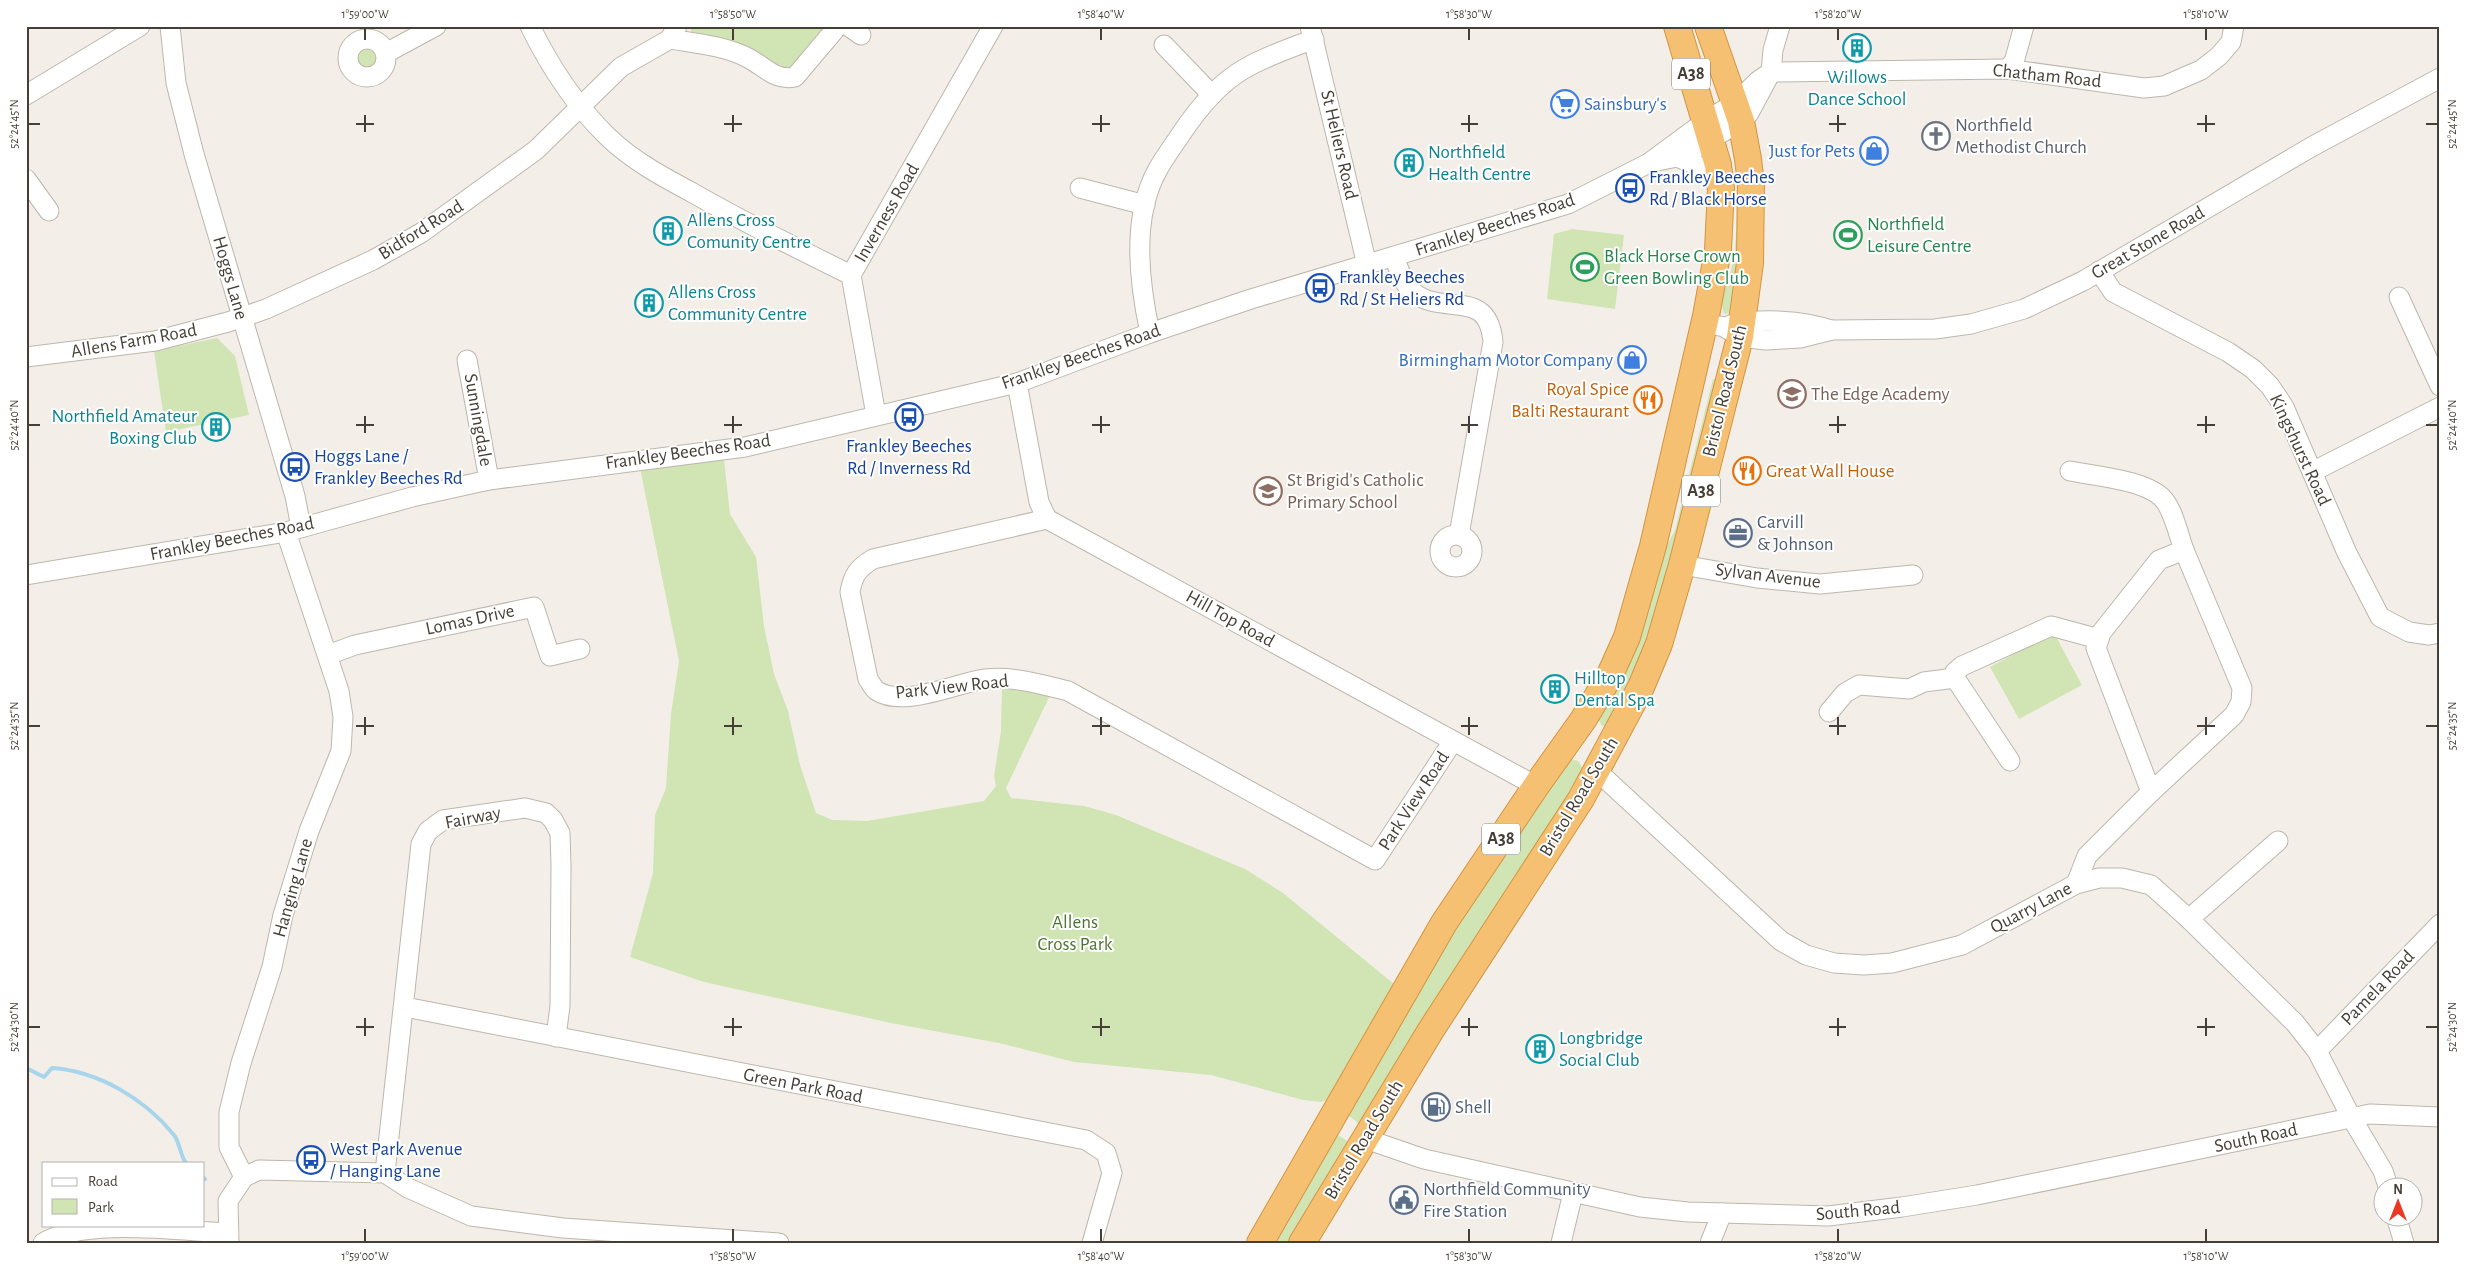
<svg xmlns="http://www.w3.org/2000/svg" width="2466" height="1269" viewBox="0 0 2466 1269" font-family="'Alegreya Sans',sans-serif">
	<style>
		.green { fill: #d1e4b3 }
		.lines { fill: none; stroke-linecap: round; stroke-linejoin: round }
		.stream { stroke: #a8d4ec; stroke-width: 4 }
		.minor-casing { stroke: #beb6ab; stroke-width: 21 }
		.highway-casing { stroke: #d39441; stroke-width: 28 }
		.minor { stroke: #fff; stroke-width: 19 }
		.highway { stroke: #f5c071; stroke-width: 26 }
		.ticks { fill: none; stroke: #463f37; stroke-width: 2 }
		.labels { text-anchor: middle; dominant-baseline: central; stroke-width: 4; stroke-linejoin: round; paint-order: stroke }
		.shield { fill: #fff; stroke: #7e7973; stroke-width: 1 }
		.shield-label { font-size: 18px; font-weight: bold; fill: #463f37 }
		.street-label { font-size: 19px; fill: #463f37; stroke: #fff }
		.culture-label { font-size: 19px; fill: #0d838f; stroke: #fff; text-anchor: start }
		.shop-label { font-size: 19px; fill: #366cbe; stroke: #fff; text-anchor: end }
		.worship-label { font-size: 19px; fill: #5b616d; stroke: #fff; text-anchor: start }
		.transit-label { font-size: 19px; fill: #164399; stroke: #fff; text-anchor: start }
		.leisure-label { font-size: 19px; fill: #27864d; stroke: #fff; text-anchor: start }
		.food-label { font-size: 19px; fill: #c56008; stroke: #fff; text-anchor: end }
		.education-label { font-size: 19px; fill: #785e54; stroke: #fff; text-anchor: start }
		.service-label { font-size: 19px; fill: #4e5e75; stroke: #fff; text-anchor: start }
		.park-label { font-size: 19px; fill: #4d742e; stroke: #fff }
		.neatline { fill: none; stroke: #463f37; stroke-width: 2 }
		.ticks-label { font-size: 12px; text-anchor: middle; fill: #463f37 }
	</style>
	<rect width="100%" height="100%" fill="#f3efe8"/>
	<!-- green -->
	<g class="green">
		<polygon points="691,26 830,26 791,70 759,56 744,45 691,32"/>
		<circle cx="367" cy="58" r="13"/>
		<path d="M1737 177 1741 178 1740 258 1730 313 1724 314C1717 297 1730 279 1733 262 1738 234 1736 205 1737 177Z"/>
		<polygon points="1572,229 1624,235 1615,309 1547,299 1554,234"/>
		<polygon points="217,338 235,356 249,415 166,432 154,351"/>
		<polygon points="1713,379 1723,381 1675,573 1617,724 1602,726 1596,715 1665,549 1675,530"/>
		<polygon points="724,460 730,514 756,557 764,626 774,674 788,711 800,765 816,813 832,820 867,821 984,801 996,786 994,776 1001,731 1002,689 1051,693 1006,788 1011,798 1084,806 1116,815 1245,869 1283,893 1394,984 1332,1097 1322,1102 1303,1100 1211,1075 1074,1062 999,1043 891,1023 704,982 630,957 653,873 655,815 666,788 671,714 679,661 640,468"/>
		<polygon points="2054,633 2082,685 2019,719 1990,667"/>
		<polygon points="1570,759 1578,761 1588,776 1359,1124 1346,1113 1475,898"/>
		<polygon points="1336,1134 1356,1146 1294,1243 1268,1243"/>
	</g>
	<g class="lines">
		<!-- stream -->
		<g class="stream">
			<path d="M26 1068 44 1077 52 1068C98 1071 145 1099 174 1135 180 1143 180 1155 186 1163"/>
			<polyline points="204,1178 205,1179"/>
		</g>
		<defs>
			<g id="minor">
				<polyline points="170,26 176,83 194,154 295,496 301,527"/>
				<path d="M530 26C550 67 575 105 608 137 633 161 663 177 693 193 745 223 798 249 851 275"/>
				<polyline points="848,26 861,35"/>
				<polyline points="1310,26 1367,265"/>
				<circle cx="367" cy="58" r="19"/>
				<path d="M670 39C695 43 727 46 750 59 766 68 776 81 795 77L838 26"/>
				<polyline points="1164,45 1212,95"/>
				<polyline points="386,53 436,26"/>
				<polyline points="2007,69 2014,62 2024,26"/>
				<polyline points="1771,72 2007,69 2144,88 2164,86 2201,70 2219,56 2231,42 2234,26"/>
				<polyline points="26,95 140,26"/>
				<polyline points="1677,157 1701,167 1721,188"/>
				<polyline points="1657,161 1677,157 1697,148 1741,121 1749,113 1771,72 1773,50 1780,26"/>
				<polyline points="26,179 49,211"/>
				<polyline points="1080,188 1145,205"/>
				<path d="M1394 257C1399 269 1402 282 1412 291 1441 318 1488 285 1493 342L1459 535"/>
				<polyline points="2099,271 2113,292 2228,352 2253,369 2270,386 2284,407 2347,553 2380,617 2409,632 2429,635 2440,633"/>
				<polyline points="2399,297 2440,386"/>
				<polyline points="1705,323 1724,327 1740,337 1766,340 1800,338 1832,330 1935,329 1971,324 2024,309 2083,281 2313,146 2440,78"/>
				<path d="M1730 325C1762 318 1801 320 1831 330"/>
				<path d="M1150 333C1139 282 1131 217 1158 169 1165 157 1173 146 1181 134 1197 110 1218 84 1244 69 1266 56 1291 48 1314 39"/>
				<polyline points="26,357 155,341 228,322 266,309 373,260 421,233 536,150 621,67 670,39 677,26"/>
				<polyline points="467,360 489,480"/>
				<polyline points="1017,383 1039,502 1047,519 1536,786"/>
				<polyline points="876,415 851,275 993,26"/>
				<path d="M2070 471C2094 476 2148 480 2164 500 2173 510 2179 536 2184 550L2159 560 2101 633 2096 648 2151 792 2087 856 2076 884"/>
				<polyline points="2312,472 2440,407"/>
				<path d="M1047 519 873 559C858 568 853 575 850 592L868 679C871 683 873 688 877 691 904 708 956 683 985 679 1013 676 1041 684 1068 691L1375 860 1453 741"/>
				<circle cx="1456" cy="551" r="16"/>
				<polyline points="1682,565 1757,578 1820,584 1913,575"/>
				<polyline points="26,575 286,532 412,497 489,480 745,447 1017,383 1150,333 1251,299 1568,204 1649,163 1706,121 1735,103 1758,81 1771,72"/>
				<polyline points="328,655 355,645 534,607 550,656 580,649"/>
				<polyline points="1829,712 1845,693 1859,685 1909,689 1924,682 1955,678"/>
				<polyline points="2010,761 1955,678 1955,672 1962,666 2051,626 2099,639"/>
				<polyline points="1597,771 1781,941 1806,955 1834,963 1864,965 1892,963 1962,945 2076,884 2099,878 2122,878 2151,885 2189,919 2295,1023 2317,1051 2351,1117 2383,1171 2388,1186"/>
				<polyline points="2151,792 2234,715 2241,702 2242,688 2184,550"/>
				<polyline points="2189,919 2278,841"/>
				<polyline points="405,1007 1086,1140 1106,1153 1112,1173 1092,1243"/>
				<polyline points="2317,1051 2440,924"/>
				<polyline points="1366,1139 1424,1159 1640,1207 1688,1212 1828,1216 1902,1207 1977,1195 2370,1114 2440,1117"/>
				<polyline points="385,1173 421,844 428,831 443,820 525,808 546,813 553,820 560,833 561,865 560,1006 556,1037"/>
				<polyline points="244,1177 229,1147 229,1112 241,1063 272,967 283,915 309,831 341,751 343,717 339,691 286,532"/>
				<polyline points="244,1177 259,1170 385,1173 408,1188 471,1216 563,1228 779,1243"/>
				<polyline points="2396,1216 2404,1243"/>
				<path d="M43 1243C83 1217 180 1231 228 1233"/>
				<polyline points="229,1243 228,1201 244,1177"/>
				<polyline points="1561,1243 1573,1193"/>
				<polyline points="1710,1243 1722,1213"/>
			</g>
			<g id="highway">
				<polyline points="1260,1243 1444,923 1536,786 1583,720 1609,677 1627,637 1653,546 1706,316 1718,250 1721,188 1718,165 1677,26"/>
				<polyline points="1302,1243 1431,1030 1581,799 1641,687 1659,644 1682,565 1740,337 1750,263 1751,184 1748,159 1741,121 1708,26"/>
			</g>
		</defs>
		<!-- minor casing -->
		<use href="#minor" class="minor-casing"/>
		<!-- highway casing -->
		<use href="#highway" class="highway-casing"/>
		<!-- minor -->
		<use href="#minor" class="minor"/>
		<!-- highway -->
		<use href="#highway" class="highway"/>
	</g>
	<!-- ticks -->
	<path class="ticks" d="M365 28V40M733 28V40M1101 28V40M1469 28V40M1838 28V40M2206 28V40M365 115V132M733 115V132M1101 115V132M1469 115V132M1838 115V132M2206 115V132M28 124H40M356 124H374M724 124H742M1092 124H1110M1461 124H1478M1829 124H1846M2197 124H2215M2426 124H2438M365 416V433M733 416V433M1101 416V433M1469 416V433M1838 416V433M2206 416V433M28 425H40M356 425H374M724 425H742M1092 425H1110M1461 425H1478M1829 425H1846M2197 425H2215M2426 425H2438M365 717V735M733 717V735M1101 717V735M1469 717V735M1838 717V735M2206 717V735M28 726H40M356 726H374M724 726H742M1092 726H1110M1461 726H1478M1829 726H1846M2197 726H2215M2426 726H2438M365 1018V1036M733 1018V1036M1101 1018V1036M1469 1018V1036M1838 1018V1036M2206 1018V1036M28 1027H40M356 1027H374M724 1027H742M1092 1027H1110M1461 1027H1478M1829 1027H1846M2197 1027H2215M2426 1027H2438M365 1229V1242M733 1229V1242M1101 1229V1242M1469 1229V1242M1838 1229V1242M2206 1229V1242"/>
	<!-- icons -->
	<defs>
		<symbol id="building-ring" viewBox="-11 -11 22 22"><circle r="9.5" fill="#fff" stroke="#0f9aa8" stroke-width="1.5"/><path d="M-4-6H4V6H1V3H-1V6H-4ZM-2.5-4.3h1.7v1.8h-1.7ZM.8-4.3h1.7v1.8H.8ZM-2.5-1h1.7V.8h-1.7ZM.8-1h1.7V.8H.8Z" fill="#0f9aa8"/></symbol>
		<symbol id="supermarket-ring" viewBox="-11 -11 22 22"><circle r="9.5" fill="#fff" stroke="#3f7fe0" stroke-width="1.5"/><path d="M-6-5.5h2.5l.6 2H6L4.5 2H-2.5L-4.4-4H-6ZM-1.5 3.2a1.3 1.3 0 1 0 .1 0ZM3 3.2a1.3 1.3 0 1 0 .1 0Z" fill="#3f7fe0"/></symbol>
		<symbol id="church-ring" viewBox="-11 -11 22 22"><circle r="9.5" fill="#fff" stroke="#6b7280" stroke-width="1.5"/><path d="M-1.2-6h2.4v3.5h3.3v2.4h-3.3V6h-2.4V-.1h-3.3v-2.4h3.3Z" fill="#6b7280"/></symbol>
		<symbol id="shop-ring" viewBox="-11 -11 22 22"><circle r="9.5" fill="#fff" stroke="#3f7fe0" stroke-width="1.5"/><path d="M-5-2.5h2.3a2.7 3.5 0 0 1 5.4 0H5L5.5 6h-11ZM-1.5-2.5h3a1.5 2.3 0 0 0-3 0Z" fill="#3f7fe0"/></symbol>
		<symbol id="bus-ring" viewBox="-11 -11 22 22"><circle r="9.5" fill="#fff" stroke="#1a4fb4" stroke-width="1.5"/><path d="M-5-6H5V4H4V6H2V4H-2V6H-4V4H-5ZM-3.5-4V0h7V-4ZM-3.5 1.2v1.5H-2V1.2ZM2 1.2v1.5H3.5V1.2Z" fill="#1a4fb4"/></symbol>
		<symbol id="stadium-ring" viewBox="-11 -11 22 22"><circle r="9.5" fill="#fff" stroke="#2e9e5b" stroke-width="1.5"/><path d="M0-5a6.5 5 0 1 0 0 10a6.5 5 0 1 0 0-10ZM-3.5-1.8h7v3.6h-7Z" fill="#2e9e5b"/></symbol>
		<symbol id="school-ring" viewBox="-11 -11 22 22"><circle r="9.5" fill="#fff" stroke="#8d6e63" stroke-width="1.5"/><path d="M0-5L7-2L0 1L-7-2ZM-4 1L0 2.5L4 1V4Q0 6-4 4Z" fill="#8d6e63"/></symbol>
		<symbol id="restaurant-ring" viewBox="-11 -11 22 22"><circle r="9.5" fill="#fff" stroke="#e8710a" stroke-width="1.5"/><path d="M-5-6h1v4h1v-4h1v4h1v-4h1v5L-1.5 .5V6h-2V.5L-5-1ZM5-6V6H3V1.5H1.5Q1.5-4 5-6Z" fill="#e8710a"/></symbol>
		<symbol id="office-ring" viewBox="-11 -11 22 22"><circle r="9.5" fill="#fff" stroke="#5c6f8a" stroke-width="1.5"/><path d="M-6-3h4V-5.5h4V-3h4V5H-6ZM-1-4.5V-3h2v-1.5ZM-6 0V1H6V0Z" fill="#5c6f8a"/></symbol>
		<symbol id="fuel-ring" viewBox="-11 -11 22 22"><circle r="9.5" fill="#fff" stroke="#5c6f8a" stroke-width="1.5"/><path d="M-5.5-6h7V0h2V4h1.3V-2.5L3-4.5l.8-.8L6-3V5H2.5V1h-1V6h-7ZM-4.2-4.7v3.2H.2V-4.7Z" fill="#5c6f8a"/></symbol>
		<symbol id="civic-ring" viewBox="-11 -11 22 22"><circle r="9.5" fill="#fff" stroke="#5c6f8a" stroke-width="1.5"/><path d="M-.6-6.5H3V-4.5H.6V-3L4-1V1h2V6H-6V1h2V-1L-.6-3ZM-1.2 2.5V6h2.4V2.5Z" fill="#5c6f8a"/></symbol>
	</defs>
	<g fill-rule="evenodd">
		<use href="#building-ring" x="1841" y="32" width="32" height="32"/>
		<use href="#supermarket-ring" x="1549" y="88" width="32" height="32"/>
		<use href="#church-ring" x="1920" y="120" width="32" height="32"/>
		<use href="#shop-ring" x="1858" y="135" width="32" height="32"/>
		<use href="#building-ring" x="1393" y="147" width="32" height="32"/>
		<use href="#bus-ring" x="1614" y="172" width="32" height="32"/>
		<use href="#building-ring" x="652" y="215" width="32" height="32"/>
		<use href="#stadium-ring" x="1832" y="219" width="32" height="32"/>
		<use href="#stadium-ring" x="1569" y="251" width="32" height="32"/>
		<use href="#bus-ring" x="1304" y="272" width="32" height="32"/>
		<use href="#building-ring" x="633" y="287" width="32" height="32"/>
		<use href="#shop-ring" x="1616" y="344" width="32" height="32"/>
		<use href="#school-ring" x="1776" y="378" width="32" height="32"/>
		<use href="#restaurant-ring" x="1632" y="384" width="32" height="32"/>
		<use href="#bus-ring" x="893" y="401" width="32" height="32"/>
		<use href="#building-ring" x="200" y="411" width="32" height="32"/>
		<use href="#bus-ring" x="279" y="451" width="32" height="32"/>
		<use href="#restaurant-ring" x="1731" y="455" width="32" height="32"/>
		<use href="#school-ring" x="1252" y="475" width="32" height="32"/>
		<use href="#office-ring" x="1722" y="517" width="32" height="32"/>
		<use href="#building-ring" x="1539" y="673" width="32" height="32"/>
		<use href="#building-ring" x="1524" y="1033" width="32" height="32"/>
		<use href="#fuel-ring" x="1420" y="1091" width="32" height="32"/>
		<use href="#bus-ring" x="295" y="1144" width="32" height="32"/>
		<use href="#civic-ring" x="1388" y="1184" width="32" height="32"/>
	</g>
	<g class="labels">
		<!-- shield labels -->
		<g class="shield">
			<rect x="1672" y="58.5" width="38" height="31" rx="4"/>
			<rect x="1682" y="475.5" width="38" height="31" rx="4"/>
			<rect x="1482" y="823.5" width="38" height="31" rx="4"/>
		</g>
		<g class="shield-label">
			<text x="1691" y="74">A38</text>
			<text x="1701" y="491">A38</text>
			<text x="1501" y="839">A38</text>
		</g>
		<!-- street labels -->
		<g class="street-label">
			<text transform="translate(2047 76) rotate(6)">Chatham Road</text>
			<text transform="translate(1339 145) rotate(77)">St Heliers Road</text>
			<text transform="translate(887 213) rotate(-60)">Inverness Road</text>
			<text transform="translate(1495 225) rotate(-18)">Frankley Beeches Road</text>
			<text transform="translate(421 230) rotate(-32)">Bidford Road</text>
			<text transform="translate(2148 243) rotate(-30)">Great Stone Road</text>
			<text transform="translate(230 278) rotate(74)">Hoggs Lane</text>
			<text transform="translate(134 341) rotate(-10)">Allens Farm Road</text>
			<text transform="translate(1081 357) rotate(-19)">Frankley Beeches Road</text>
			<text transform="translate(1725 391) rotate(-76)">Bristol Road South</text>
			<text transform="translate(478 420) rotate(80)">Sunningdale</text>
			<text transform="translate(2300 450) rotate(65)">Kingshurst Road</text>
			<text transform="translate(688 452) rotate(-8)">Frankley Beeches Road</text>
			<text transform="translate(232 539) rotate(-11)">Frankley Beeches Road</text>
			<text transform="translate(1768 576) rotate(7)">Sylvan Avenue</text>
			<text transform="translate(1230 619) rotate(29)">Hill Top Road</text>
			<text transform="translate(470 620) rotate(-12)">Lomas Drive</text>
			<text transform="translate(952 687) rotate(-6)">Park View Road</text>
			<text transform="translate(1579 797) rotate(-59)">Bristol Road South</text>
			<text transform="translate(1414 801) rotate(-57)">Park View Road</text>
			<text transform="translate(473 818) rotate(-11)">Fairway</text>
			<text transform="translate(293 888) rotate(-74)">Hanging Lane</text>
			<text transform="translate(2031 908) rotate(-28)">Quarry Lane</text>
			<text transform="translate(2378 988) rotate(-46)">Pamela Road</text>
			<text transform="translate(803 1086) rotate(11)">Green Park Road</text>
			<text transform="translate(2256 1138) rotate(-12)">South Road</text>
			<text transform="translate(1364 1140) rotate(-59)">Bristol Road South</text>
			<text transform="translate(1858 1211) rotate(-5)">South Road</text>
		</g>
		<!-- culture labels -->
		<g class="culture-label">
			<text x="1857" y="77" text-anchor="middle">Willows<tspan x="1857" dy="22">Dance School</tspan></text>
			<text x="1428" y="152">Northfield<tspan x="1428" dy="22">Health Centre</tspan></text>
			<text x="687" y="220">Allens Cross<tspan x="687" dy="22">Comunity Centre</tspan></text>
			<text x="668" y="292">Allens Cross<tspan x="668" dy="22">Community Centre</tspan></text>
			<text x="197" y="416" text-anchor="end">Northfield Amateur<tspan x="197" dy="22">Boxing Club</tspan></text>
			<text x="1574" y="678">Hilltop<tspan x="1574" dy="22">Dental Spa</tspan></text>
			<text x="1559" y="1038">Longbridge<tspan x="1559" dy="22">Social Club</tspan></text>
		</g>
		<!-- shop labels -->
		<g class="shop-label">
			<text x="1584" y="104" text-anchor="start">Sainsbury's</text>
			<text x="1855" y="151">Just for Pets</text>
			<text x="1613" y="360">Birmingham Motor Company</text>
		</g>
		<!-- worship labels -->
		<g class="worship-label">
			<text x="1955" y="125">Northfield<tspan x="1955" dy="22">Methodist Church</tspan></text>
		</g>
		<!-- transit labels -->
		<g class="transit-label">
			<text x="1649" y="177">Frankley Beeches<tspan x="1649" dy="22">Rd / Black Horse</tspan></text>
			<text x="1339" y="277">Frankley Beeches<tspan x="1339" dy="22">Rd / St Heliers Rd</tspan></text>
			<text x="909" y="446" text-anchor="middle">Frankley Beeches<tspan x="909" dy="22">Rd / Inverness Rd</tspan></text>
			<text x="314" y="456">Hoggs Lane /<tspan x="314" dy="22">Frankley Beeches Rd</tspan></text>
			<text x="330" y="1149">West Park Avenue<tspan x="330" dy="22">/ Hanging Lane</tspan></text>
		</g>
		<!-- leisure labels -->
		<g class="leisure-label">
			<text x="1867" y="224">Northfield<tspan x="1867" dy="22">Leisure Centre</tspan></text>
			<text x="1604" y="256">Black Horse Crown<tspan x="1604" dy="22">Green Bowling Club</tspan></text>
		</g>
		<!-- food labels -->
		<g class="food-label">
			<text x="1629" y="389">Royal Spice<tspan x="1629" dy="22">Balti Restaurant</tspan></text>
			<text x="1766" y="471" text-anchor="start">Great Wall House</text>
		</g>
		<!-- education labels -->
		<g class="education-label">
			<text x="1811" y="394">The Edge Academy</text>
			<text x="1287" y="480">St Brigid's Catholic<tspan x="1287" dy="22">Primary School</tspan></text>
		</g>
		<!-- service labels -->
		<g class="service-label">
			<text x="1757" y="522">Carvill<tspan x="1757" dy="22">&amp; Johnson</tspan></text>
			<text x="1455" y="1107">Shell</text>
			<text x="1423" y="1189">Northfield Community<tspan x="1423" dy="22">Fire Station</tspan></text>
		</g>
		<!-- park labels -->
		<g class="park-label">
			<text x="1075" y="922">Allens<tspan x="1075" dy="22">Cross Park</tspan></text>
		</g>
	</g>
	<!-- border -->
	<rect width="2466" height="1269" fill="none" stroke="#ffffff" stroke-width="55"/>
	<!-- legend -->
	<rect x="42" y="1162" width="162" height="65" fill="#ffffff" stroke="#b5b2af"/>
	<rect x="52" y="1178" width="25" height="8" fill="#ffffff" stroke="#b5b2af"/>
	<text x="88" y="1186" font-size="15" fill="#463f37">Road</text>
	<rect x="52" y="1199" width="25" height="15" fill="#d1e4b3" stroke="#b5b2af"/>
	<text x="88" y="1212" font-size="15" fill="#463f37">Park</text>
	<!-- north arrow -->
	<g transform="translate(2398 1202)"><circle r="24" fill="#ffffff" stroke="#b5b2af"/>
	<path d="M0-4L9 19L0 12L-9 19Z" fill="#ec3725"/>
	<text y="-8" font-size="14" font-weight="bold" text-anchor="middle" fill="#463f37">N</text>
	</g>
	<rect x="28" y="28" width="2410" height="1214" class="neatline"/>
	<g class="ticks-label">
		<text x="365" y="18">1°59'00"W</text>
		<text x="733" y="18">1°58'50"W</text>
		<text x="1101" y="18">1°58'40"W</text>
		<text x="1469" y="18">1°58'30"W</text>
		<text x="1838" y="18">1°58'20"W</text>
		<text x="2206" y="18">1°58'10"W</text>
		<text transform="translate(14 124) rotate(-90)" y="4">52°24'45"N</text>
		<text transform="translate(2452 124) rotate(-90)" y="4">52°24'45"N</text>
		<text transform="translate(14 425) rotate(-90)" y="4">52°24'40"N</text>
		<text transform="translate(2452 425) rotate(-90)" y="4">52°24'40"N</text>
		<text transform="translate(14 726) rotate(-90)" y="4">52°24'35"N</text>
		<text transform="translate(2452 726) rotate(-90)" y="4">52°24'35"N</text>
		<text transform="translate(14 1027) rotate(-90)" y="4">52°24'30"N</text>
		<text transform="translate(2452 1027) rotate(-90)" y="4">52°24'30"N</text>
		<text x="365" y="1260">1°59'00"W</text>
		<text x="733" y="1260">1°58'50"W</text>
		<text x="1101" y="1260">1°58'40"W</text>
		<text x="1469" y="1260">1°58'30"W</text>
		<text x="1838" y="1260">1°58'20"W</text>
		<text x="2206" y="1260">1°58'10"W</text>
	</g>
</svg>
